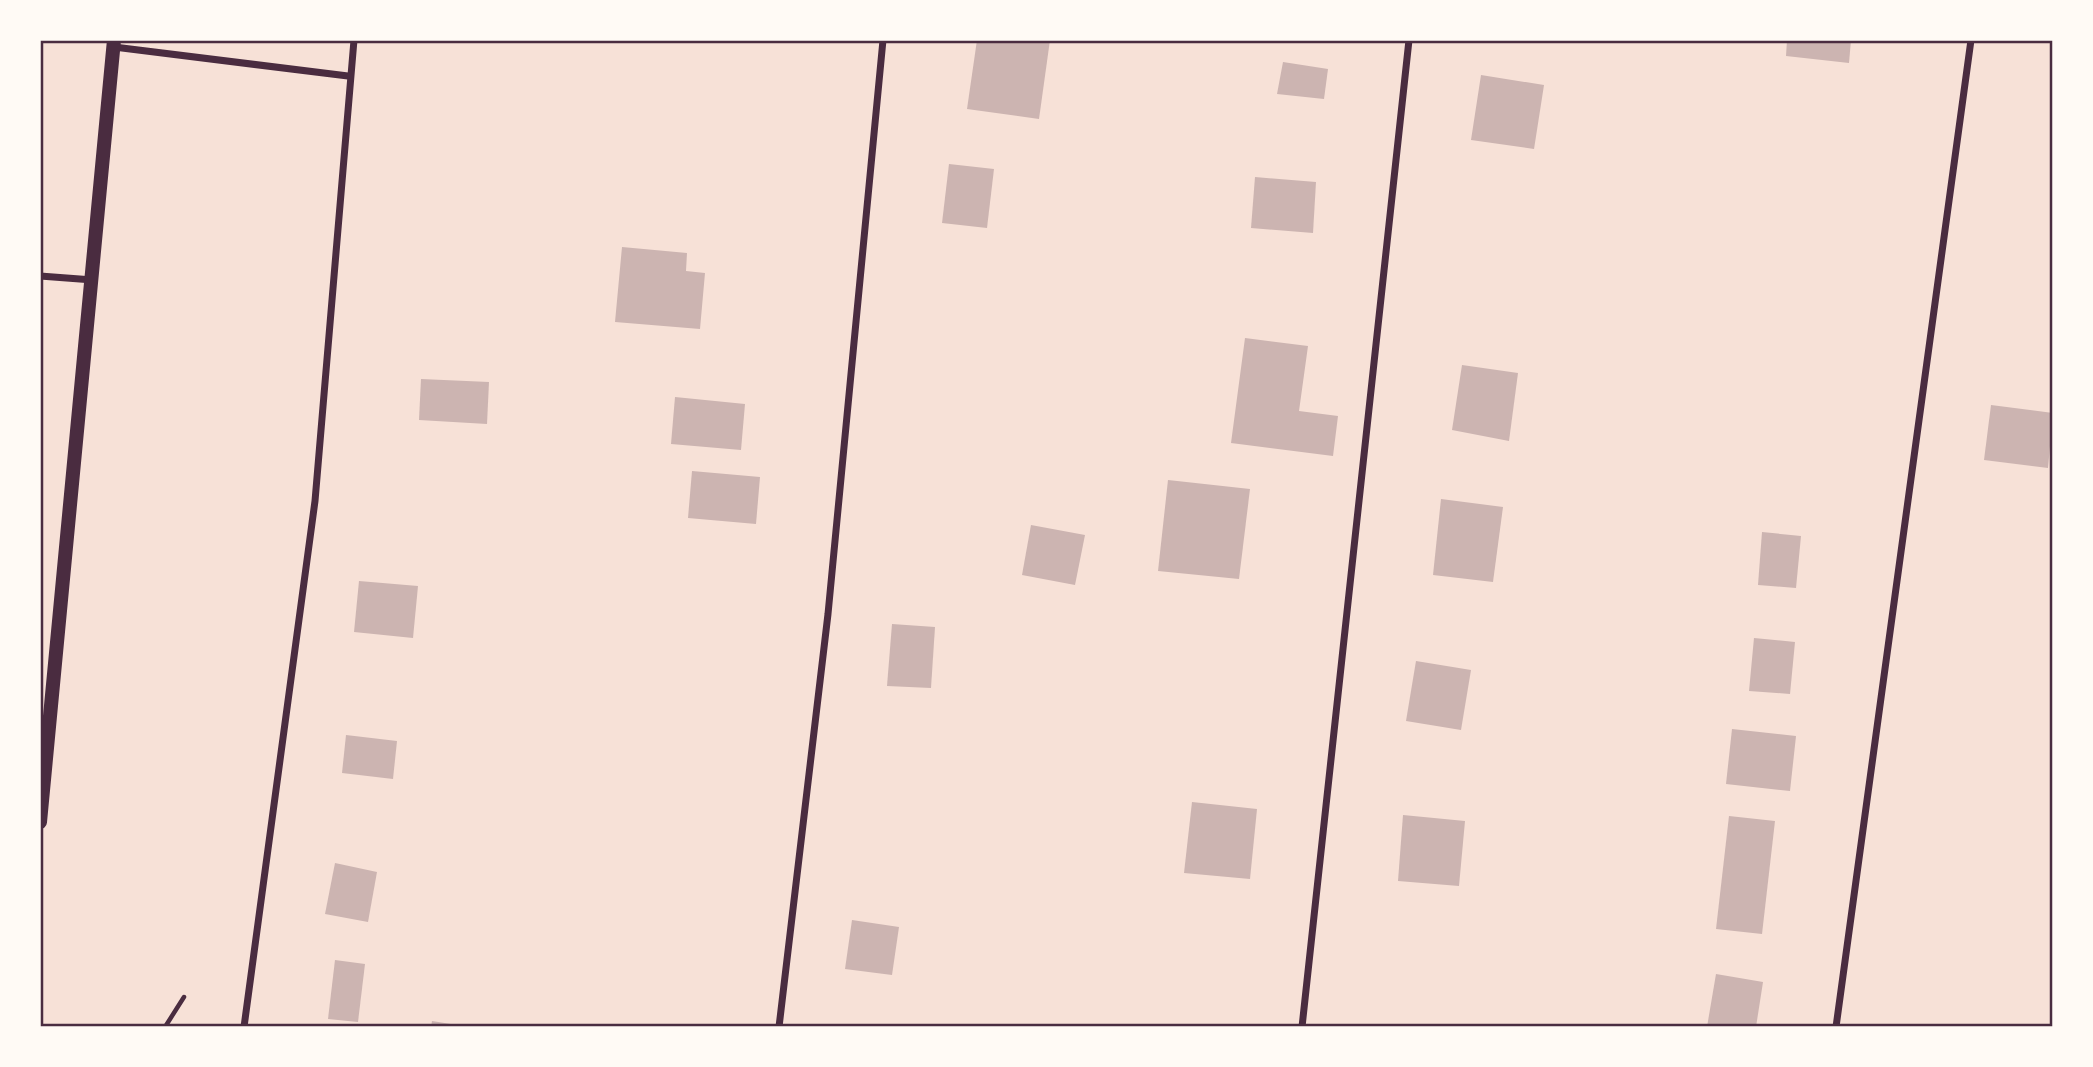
<svg xmlns="http://www.w3.org/2000/svg" width="2093" height="1067" viewBox="0 0 2093 1067" font-family="'Golos Text',sans-serif">
	<style>
		.building { fill: #ccb4b1 }
		.lines { fill: none; stroke-linecap: round; stroke-linejoin: round }
		.path { stroke: #4a2c40; stroke-width: 4.5 }
		.minor { stroke: #4a2c40; stroke-width: 7 }
		.secondary { stroke: #4a2c40; stroke-width: 14 }
		.neatline { fill: none; stroke: #4a2c40; stroke-width: 2.5 }
	</style>
	<rect width="100%" height="100%" fill="#f7e1d7"/>
	<!-- building -->
	<g class="building">
		<polygon points="977,40 1050,40 1039,119 967,109"/>
		<polygon points="1787,40 1851,40 1849,63 1786,56"/>
		<polygon points="1283,62 1328,69 1324,99 1277,94"/>
		<polygon points="1481,75 1544,85 1534,149 1471,140"/>
		<polygon points="949,164 994,169 987,228 942,223"/>
		<polygon points="1255,177 1316,182 1313,233 1251,228"/>
		<polygon points="622,247 687,253 686,271 705,273 700,329 615,322"/>
		<polygon points="1245,338 1308,346 1299,411 1338,416 1333,456 1231,443"/>
		<polygon points="1462,365 1518,373 1509,441 1452,430"/>
		<polygon points="421,379 489,382 487,424 419,420"/>
		<polygon points="675,397 745,404 741,450 671,444"/>
		<polygon points="1991,405 2053,413 2048,468 1984,460"/>
		<polygon points="692,471 760,477 756,524 688,518"/>
		<polygon points="1168,480 1250,489 1239,579 1158,571"/>
		<polygon points="1441,499 1503,507 1493,582 1433,575"/>
		<polygon points="1031,525 1085,535 1075,585 1022,575"/>
		<polygon points="1762,532 1801,536 1796,588 1758,585"/>
		<polygon points="359,581 418,586 413,638 354,632"/>
		<polygon points="892,624 935,627 931,688 887,686"/>
		<polygon points="1754,638 1795,642 1790,694 1749,691"/>
		<polygon points="1416,661 1471,670 1461,730 1406,721"/>
		<polygon points="1732,729 1796,736 1790,791 1726,784"/>
		<polygon points="346,735 397,741 393,779 342,773"/>
		<polygon points="1192,802 1257,809 1250,879 1184,873"/>
		<polygon points="1403,815 1465,821 1459,886 1398,881"/>
		<polygon points="1729,816 1775,821 1762,934 1716,929"/>
		<polygon points="335,863 377,872 368,922 325,914"/>
		<polygon points="852,920 899,927 892,975 845,969"/>
		<polygon points="335,960 365,964 358,1022 328,1019"/>
		<polygon points="1716,974 1763,982 1756,1027 1707,1027"/>
		<polygon points="432,1021 457,1025 457,1027 431,1027"/>
	</g>
	<g class="lines">
		<!-- path -->
		<polyline class="path" points="165,1027 184,997"/>
		<!-- minor -->
		<g class="minor">
			<polyline points="114,47 348,76"/>
			<polyline points="40,276 93,280"/>
			<polyline points="244,1027 315,501 354,40"/>
			<polyline points="779,1027 828,614 883,40"/>
			<polyline points="1302,1027 1409,40"/>
			<polyline points="1836,1027 1971,40"/>
		</g>
		<!-- secondary -->
		<polyline class="secondary" points="40,822 114,40"/>
	</g>
	<!-- border -->
	<rect width="2093" height="1067" fill="none" stroke="#fffaf5" stroke-width="84"/>
	<rect x="42" y="42" width="2009" height="983" class="neatline"/>
</svg>
